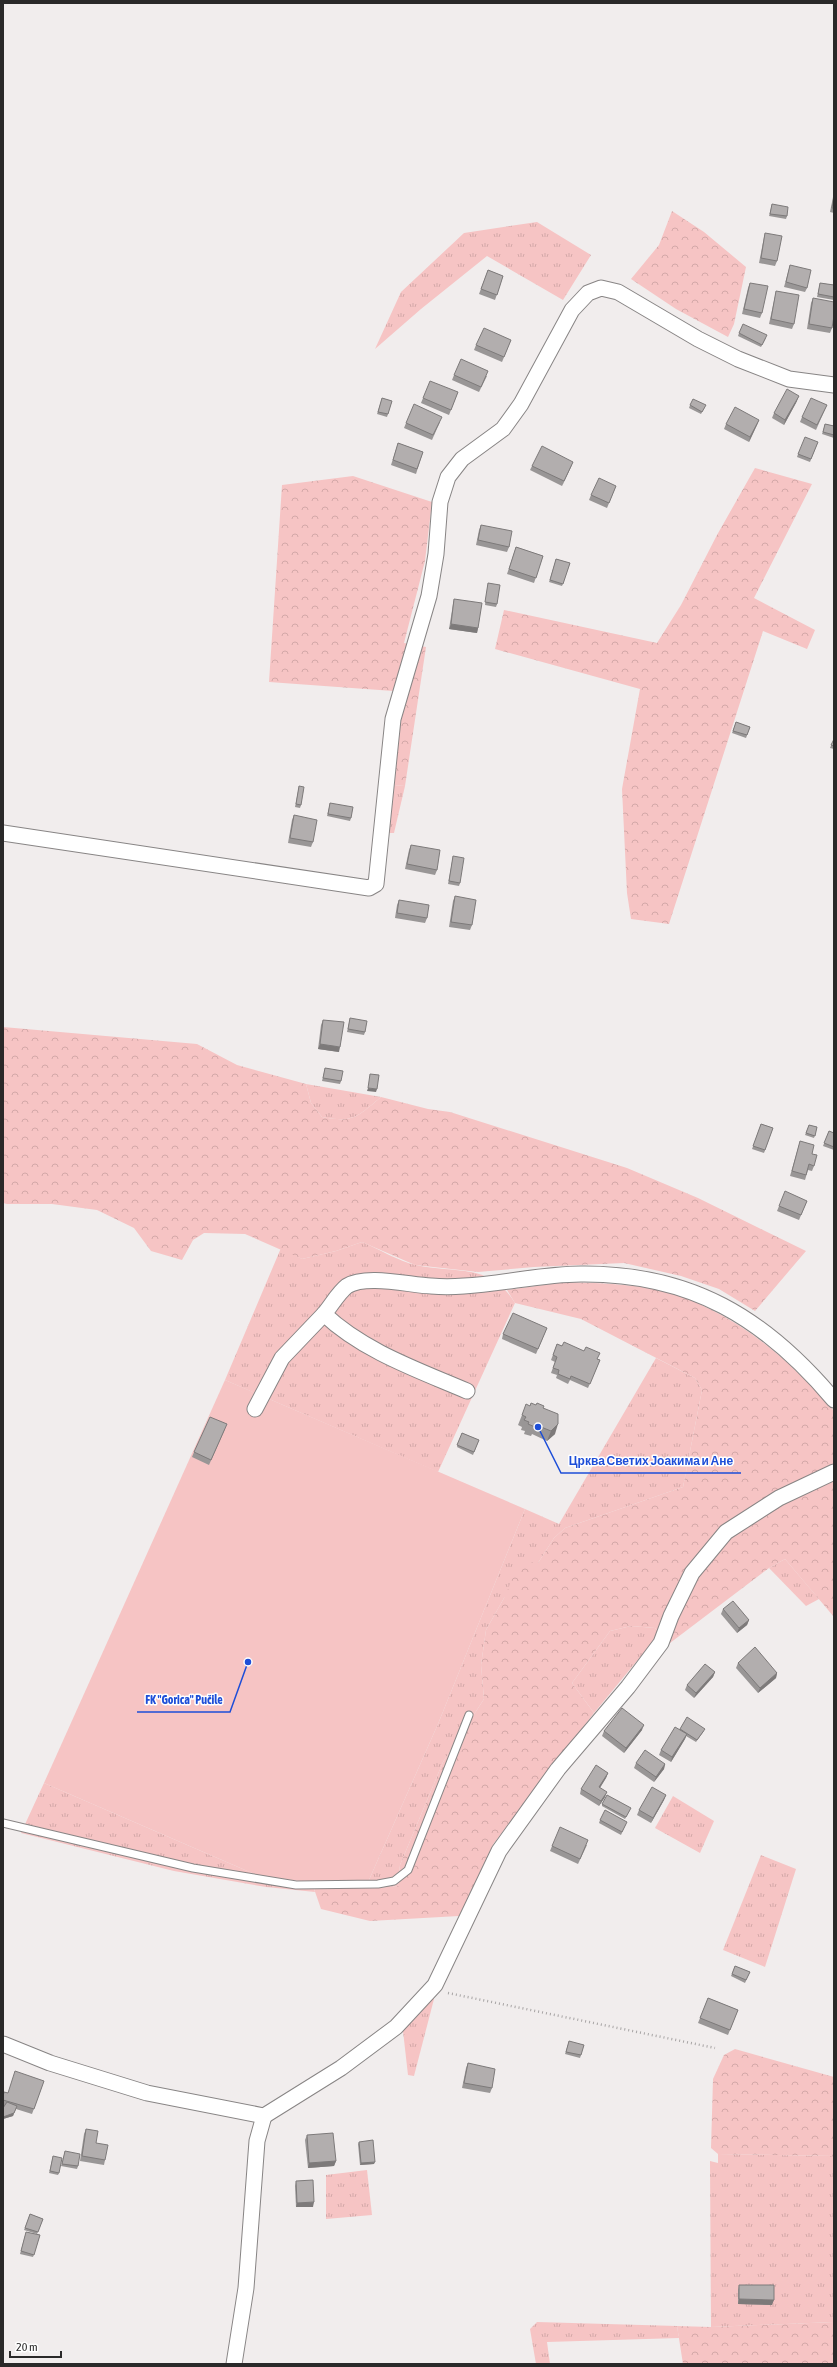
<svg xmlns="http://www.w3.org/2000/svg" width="837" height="2367" viewBox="0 0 837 2367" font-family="'Asap Condensed',sans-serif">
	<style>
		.grass { fill: url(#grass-tufts) }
		.forest { fill: url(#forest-crowns) }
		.park { fill: #f6c4c4 }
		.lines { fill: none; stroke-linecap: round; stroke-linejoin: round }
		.service-casing { stroke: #888585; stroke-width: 9 }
		.minor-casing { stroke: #888585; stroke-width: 17 }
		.path { stroke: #a7a4a4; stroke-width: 2.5; stroke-dasharray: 1 3; stroke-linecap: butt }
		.service { stroke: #fff; stroke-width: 7 }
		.minor { stroke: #fff; stroke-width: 15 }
		.wall { fill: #999696 }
		.shaded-wall { fill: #7d7a7a }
		.building { fill: #b2aeae; stroke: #7d7a7a }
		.leader { fill: none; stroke: #1d4ed8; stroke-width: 1.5 }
		.callout-dot { fill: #1d4ed8; stroke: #fff; stroke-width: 1.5 }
		.callout-label { font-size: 12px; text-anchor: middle; font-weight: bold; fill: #1d4ed8; stroke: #fff; stroke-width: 3; stroke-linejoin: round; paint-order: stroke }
	</style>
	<defs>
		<pattern id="grass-tufts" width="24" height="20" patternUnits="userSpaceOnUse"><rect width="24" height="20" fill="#f6c4c4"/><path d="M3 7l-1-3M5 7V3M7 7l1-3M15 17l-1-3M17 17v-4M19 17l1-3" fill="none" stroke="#d3a8a8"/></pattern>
		<pattern id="forest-crowns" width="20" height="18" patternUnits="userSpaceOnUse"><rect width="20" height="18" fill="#f6c4c4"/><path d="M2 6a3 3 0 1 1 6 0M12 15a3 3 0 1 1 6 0" fill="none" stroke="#d3a8a8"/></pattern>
	</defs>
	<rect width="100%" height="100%" fill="#f1eded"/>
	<!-- grass -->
	<g class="grass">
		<polygon points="537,222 591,255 563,300 487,256 421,309 375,349 401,292 464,233"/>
		<polygon points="393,785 405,786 394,833 388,833"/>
		<path d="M306 1084 381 1097C357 1117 354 1123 322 1117L311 1103Z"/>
		<path d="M362 1242C379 1249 398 1261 416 1265 455 1274 490 1262 515 1303L438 1472 225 1380 281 1248 302 1259 336 1251Z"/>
		<polygon points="656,1358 695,1378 702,1390 683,1487 565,1528 554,1538 538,1563 504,1598 486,1630 481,1665 484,1699 443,1762 400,1865 398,1886 365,1889 438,1724 525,1509 559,1524"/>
		<polygon points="785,1559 819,1599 806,1606 769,1568"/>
		<polygon points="631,1626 655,1628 660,1633 594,1713 572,1683 610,1631"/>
		<polygon points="44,1783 259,1876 312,1883 315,1892 266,1887 174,1871 21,1833"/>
		<polygon points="673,1796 714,1821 700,1853 655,1828"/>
		<polygon points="761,1855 796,1869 765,1967 723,1950"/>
		<polygon points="428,1999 434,1999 414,2076 408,2075 403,2031"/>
		<polygon points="718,2154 834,2156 834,2322 711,2327 710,2161 718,2163"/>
		<polygon points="367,2170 372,2215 326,2219 326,2175"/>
		<polygon points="537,2322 677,2326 679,2338 547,2342 550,2364 536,2364 530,2329"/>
	</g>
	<!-- forest -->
	<g class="forest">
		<polygon points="672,211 704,232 746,267 734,324 728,337 676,309 631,279 659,245"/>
		<polygon points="755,468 812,484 754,598 815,630 807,649 763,631 669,924 631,919 627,893 622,789 640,689 495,649 504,610 657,643 681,605 717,535"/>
		<polygon points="353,476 432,502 425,561 404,643 426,647 405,786 393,785 400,725 407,692 269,682 282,485"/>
		<path d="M3 1027 197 1044 237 1065 306 1084 311 1103 322 1117C354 1123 357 1117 381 1097L428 1109 450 1112 627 1168 698 1198 806 1251 755 1311 719 1289 681 1276 624 1263 534 1267 478 1272 415 1265 362 1242 336 1251 302 1259 245 1234 204 1233 193 1240 182 1260 151 1251 134 1228 97 1210 52 1204H7L3 1203Z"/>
		<path d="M565 1282C604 1283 644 1284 682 1296 692 1299 701 1305 710 1309 760 1334 797 1369 834 1411V1617L785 1559 769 1568 670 1643 655 1628 631 1626 610 1631 572 1683 594 1713 494 1843 459 1916 370 1921 321 1909 312 1883 365 1889 398 1886 400 1865 443 1762 484 1699 481 1665 486 1630 504 1598 520 1561 538 1563 554 1538 565 1528 683 1487 702 1390 695 1378 581 1319 515 1303 507 1290Z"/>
		<polygon points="735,2049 834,2077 834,2156 718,2154 711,2148 713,2079 724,2055"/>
		<polygon points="834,2322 834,2364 683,2364 677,2326 711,2327"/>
	</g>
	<!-- park -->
	<polygon class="park" points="225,1380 525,1509 438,1724 365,1889 259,1876 44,1783"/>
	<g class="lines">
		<defs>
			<polyline id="service" points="3,1823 193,1868 296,1885 378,1884 394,1881 408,1870 469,1715"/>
			<g id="minor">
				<polyline points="3,833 369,888 376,884 393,719 429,596 436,554 440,502 448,477 462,459 503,429 521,404 572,310 588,293 601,288 618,292 698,339 738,359 789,379 834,385"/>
				<path d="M467 1391C418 1370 363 1351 324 1314 331 1306 338 1293 347 1286 366 1274 409 1285 431 1286 441 1287 453 1287 464 1286 503 1284 542 1274 581 1274 691 1273 765 1318 834 1400"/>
				<polyline points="255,1409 282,1358 324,1314"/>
				<polyline points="3,2044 50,2063 147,2093 264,2116 341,2068 396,2027 435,1985 499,1851 558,1769 628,1687 661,1643 671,1616 692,1573 726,1532 779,1498 834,1472"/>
				<polyline points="234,2364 246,2288 257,2141 264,2116"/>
			</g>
		</defs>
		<!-- service casing -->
		<use href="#service" class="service-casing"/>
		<!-- minor casing -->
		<use href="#minor" class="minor-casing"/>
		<!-- path -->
		<polyline class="path" points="448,1993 715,2048"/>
		<!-- service -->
		<use href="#service" class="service"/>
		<!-- minor -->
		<use href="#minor" class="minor"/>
	</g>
	<!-- wall -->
	<g class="wall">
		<polygon points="834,192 834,213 830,212"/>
		<polygon points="772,204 787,216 786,219 769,216"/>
		<polygon points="765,233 777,261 775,266 759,263 764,237"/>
		<polygon points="790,265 807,288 805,292 784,287"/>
		<polygon points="488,270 503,276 495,300 479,294"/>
		<polygon points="750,283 762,313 760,318 742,314 748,288"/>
		<polygon points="820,283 834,285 834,300 817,297"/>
		<polygon points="776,291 794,324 792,329 769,324 775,296"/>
		<polygon points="813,298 832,328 830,333 807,329 811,303"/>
		<polygon points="739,333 766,338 761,347 738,336"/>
		<polygon points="511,340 502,362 474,350 476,345"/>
		<polygon points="454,375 487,376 479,392 452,380"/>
		<polygon points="458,392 449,415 421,403 423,398"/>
		<polygon points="382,398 392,401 387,417 377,414"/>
		<polygon points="797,401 784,425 772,418 774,413"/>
		<polygon points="690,405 705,407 701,414 689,408"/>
		<polygon points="827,405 816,430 800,422 802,417"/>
		<polygon points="759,420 757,425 749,442 724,429 726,424"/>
		<polygon points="440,422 432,440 404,428 406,423"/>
		<polygon points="825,424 834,426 834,438 822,434"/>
		<polygon points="818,442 810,462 797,457 798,454"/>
		<polygon points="398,443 423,452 416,474 391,465"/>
		<polygon points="573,462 562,486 530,470 532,466"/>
		<polygon points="616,486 607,508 589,500 591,495"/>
		<polygon points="481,525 509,547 507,552 476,545 479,530"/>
		<polygon points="516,547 543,556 534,583 507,574"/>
		<polygon points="556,559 570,563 562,586 549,582"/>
		<polygon points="488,583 497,604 496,607 485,605"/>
		<polygon points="454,599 478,628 477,633 449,629 453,604"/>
		<polygon points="736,722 750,727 746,738 732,733"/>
		<polygon points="834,739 834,749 830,748"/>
		<polygon points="299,786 301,805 300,808 295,807"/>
		<polygon points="330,803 351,818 350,821 327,816"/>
		<polygon points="294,815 313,842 311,847 288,843 292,820"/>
		<polygon points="411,845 437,870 435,875 405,869 409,850"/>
		<polygon points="453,856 460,883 459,886 448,884"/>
		<polygon points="455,896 472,925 470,930 449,927 453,901"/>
		<polygon points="399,900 427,918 425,923 395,918 397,905"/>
		<polygon points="350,1018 365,1032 364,1035 347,1032"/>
		<polygon points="323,1020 339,1052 318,1049 321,1025"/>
		<polygon points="325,1068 341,1081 340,1084 322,1081"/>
		<polygon points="761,1124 773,1128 764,1153 752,1149"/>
		<polygon points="809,1125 817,1127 814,1138 805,1135"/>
		<polygon points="829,1131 834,1133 834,1150 823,1146"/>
		<polygon points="800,1141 814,1166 812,1171 808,1170 805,1180 790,1176"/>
		<polygon points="807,1201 799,1220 777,1211 779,1206"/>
		<polygon points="547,1328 536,1354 502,1339 503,1334"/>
		<polygon points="557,1344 600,1360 588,1388 570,1380 568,1384 556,1378 557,1375 551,1373 555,1362 551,1360"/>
		<polygon points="530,1406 543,1408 555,1434 547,1441 532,1434 531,1436 524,1434 525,1431 521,1430 522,1427 518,1425 522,1415"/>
		<polygon points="225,1429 209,1465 192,1457 194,1452"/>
		<polygon points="462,1433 479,1440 473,1455 457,1447"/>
		<polygon points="723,1609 749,1620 747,1625 737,1633 721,1614"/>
		<polygon points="738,1663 777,1673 776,1678 758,1693 736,1668"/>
		<polygon points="715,1672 713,1677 694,1698 685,1690 687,1685"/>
		<polygon points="680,1729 704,1731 696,1742 686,1736 685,1739 671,1762 659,1755 661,1750"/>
		<polygon points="642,1730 624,1753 602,1736 604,1731"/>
		<polygon points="636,1763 665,1764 664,1769 654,1782 634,1768"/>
		<polygon points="608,1773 606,1778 600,1788 605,1797 599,1806 580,1794 581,1789"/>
		<polygon points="666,1795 664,1800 651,1823 637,1815 639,1810"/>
		<polygon points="602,1804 630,1810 625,1819 602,1806"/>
		<polygon points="600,1820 626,1824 621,1835 599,1823"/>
		<polygon points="587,1845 578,1864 550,1851 552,1846"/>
		<polygon points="735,1966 750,1972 745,1983 731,1976"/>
		<polygon points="708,1998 738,2010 728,2035 698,2023"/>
		<polygon points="569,2041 581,2055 580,2058 565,2054"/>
		<polygon points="468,2063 492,2088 490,2093 462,2088 466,2068"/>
		<polygon points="44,2081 32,2114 16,2109 13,2116 3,2119 3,2108 4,2106 3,2105 3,2096 8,2093"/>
		<polygon points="86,2129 105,2160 104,2165 80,2161 84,2134"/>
		<polygon points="307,2135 336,2161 334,2166 308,2168 305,2140"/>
		<polygon points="359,2142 374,2164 360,2165 358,2144"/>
		<polygon points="65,2151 78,2166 77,2169 61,2166"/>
		<polygon points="53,2156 59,2173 58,2175 49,2173"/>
		<polygon points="296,2181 313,2207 296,2207 295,2186"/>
		<polygon points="30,2214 43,2219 37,2234 24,2230"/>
		<polygon points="26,2232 40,2235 33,2257 20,2254"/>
		<polygon points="739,2285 772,2305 738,2304 738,2290"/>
	</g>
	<!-- shaded-wall -->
	<g class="shaded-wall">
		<polygon points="799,396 797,401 784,425 785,420"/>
		<polygon points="759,420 757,425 749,442 750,437"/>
		<polygon points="573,462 571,467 562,486 564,481"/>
		<polygon points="451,624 478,628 477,633 449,629"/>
		<polygon points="320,1044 340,1047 339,1052 318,1049"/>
		<polygon points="368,1088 377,1089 376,1092 367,1091"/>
		<polygon points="558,1424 555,1434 547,1441 551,1431"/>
		<polygon points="749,1620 747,1625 737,1633 739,1628"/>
		<polygon points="715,1672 713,1677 694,1698 696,1693"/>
		<polygon points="777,1673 776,1678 758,1693 760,1688"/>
		<polygon points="644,1725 642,1730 624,1753 626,1748"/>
		<polygon points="687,1734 685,1739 671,1762 672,1757"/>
		<polygon points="665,1764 664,1769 654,1782 656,1777"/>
		<polygon points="608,1773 606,1778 597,1792 599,1787"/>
		<polygon points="607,1792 605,1797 599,1806 601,1801"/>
		<polygon points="666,1795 664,1800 651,1823 653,1818"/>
		<polygon points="14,2113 13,2116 3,2119 3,2117"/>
		<polygon points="336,2161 334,2166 308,2168 309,2163"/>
		<polygon points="375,2162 374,2164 360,2165 361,2163"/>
		<polygon points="314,2202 313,2207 296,2207 297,2203"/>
		<polygon points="739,2299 774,2300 772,2305 738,2304"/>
	</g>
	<!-- building -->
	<g class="building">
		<polygon points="834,196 834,208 832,208"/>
		<polygon points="772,204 788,207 787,216 770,214"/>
		<polygon points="765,233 782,236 777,261 761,258"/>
		<polygon points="790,265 811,270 807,288 786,282"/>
		<polygon points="488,270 503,276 497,295 481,289"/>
		<polygon points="750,283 768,286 762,313 744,309"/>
		<polygon points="820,283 834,285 834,297 818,294"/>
		<polygon points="776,291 799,295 794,324 771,319"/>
		<polygon points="813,298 834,302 834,316 832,328 809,324"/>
		<polygon points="743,324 767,335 762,345 739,333"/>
		<polygon points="484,328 511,340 504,357 476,345"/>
		<polygon points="461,359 488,371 481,387 454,375"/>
		<polygon points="430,381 458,392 451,410 423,398"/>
		<polygon points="787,389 799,396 785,420 774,413"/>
		<polygon points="382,398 392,401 388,414 378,412"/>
		<polygon points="811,398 827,405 817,425 802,417"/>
		<polygon points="693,399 706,405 702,412 690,405"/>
		<polygon points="414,404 442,417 433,435 406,423"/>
		<polygon points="735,407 759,420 750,437 726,424"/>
		<polygon points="825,424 834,426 834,435 823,432"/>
		<polygon points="805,437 818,442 811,459 798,454"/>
		<polygon points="398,443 423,452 417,469 393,460"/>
		<polygon points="542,446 573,462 564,481 532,466"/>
		<polygon points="599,478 616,486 609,503 591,495"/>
		<polygon points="481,525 512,531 509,547 478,540"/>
		<polygon points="516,547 543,556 536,578 509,569"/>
		<polygon points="556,559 570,563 563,584 550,580"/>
		<polygon points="488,583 500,585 497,604 485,602"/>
		<polygon points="454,599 482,603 478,628 451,624"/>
		<polygon points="736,722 750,727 747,735 733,731"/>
		<polygon points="834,739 834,746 831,745"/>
		<polygon points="299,786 304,787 301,805 296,804"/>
		<polygon points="330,803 353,807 351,818 328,814"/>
		<polygon points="294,815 317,820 313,842 290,838"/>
		<polygon points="411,845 440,850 437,870 407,864"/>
		<polygon points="453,856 464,858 460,883 449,881"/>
		<polygon points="455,896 476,900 472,925 451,922"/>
		<polygon points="399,900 429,905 427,918 397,913"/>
		<polygon points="350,1018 367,1021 365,1032 348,1029"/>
		<polygon points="323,1020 344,1022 340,1047 320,1044"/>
		<polygon points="325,1068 343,1071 341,1081 323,1078"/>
		<polygon points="370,1074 379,1075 377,1089 368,1088"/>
		<polygon points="761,1124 773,1128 765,1150 753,1146"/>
		<polygon points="809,1125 817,1127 815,1136 806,1133"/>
		<polygon points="829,1131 834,1133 834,1147 824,1143"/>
		<polygon points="800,1141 814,1145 812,1154 817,1155 814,1166 809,1164 806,1175 792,1171"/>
		<polygon points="785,1191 807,1201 801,1215 779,1206"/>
		<polygon points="513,1313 547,1328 538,1349 503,1334"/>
		<polygon points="564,1342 584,1351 586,1347 600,1353 597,1359 600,1360 590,1384 571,1376 570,1379 558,1374 559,1370 553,1368 557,1357 553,1355 557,1344 562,1346"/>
		<polygon points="531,1403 536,1405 537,1403 544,1406 543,1408 558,1414 558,1424 551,1431 536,1425 535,1427 528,1424 529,1422 524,1420 526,1417 522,1415 526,1404 530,1406"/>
		<polygon points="210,1417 227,1424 211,1460 194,1452"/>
		<polygon points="462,1433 479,1440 474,1452 457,1445"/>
		<polygon points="733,1601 749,1620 739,1628 723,1609"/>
		<polygon points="755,1647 777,1673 760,1688 738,1663"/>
		<polygon points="705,1664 715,1672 696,1693 687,1685"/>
		<polygon points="622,1708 644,1725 626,1748 604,1731"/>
		<polygon points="687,1717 705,1729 697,1740 680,1729"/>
		<polygon points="675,1727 687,1734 672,1757 661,1750"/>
		<polygon points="645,1750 665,1764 656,1777 636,1763"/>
		<polygon points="596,1765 608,1773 599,1787 607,1792 601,1801 581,1789"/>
		<polygon points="652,1787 666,1795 653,1818 639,1810"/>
		<polygon points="607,1795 631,1808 626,1817 602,1804"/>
		<polygon points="605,1810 627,1822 622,1832 600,1820"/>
		<polygon points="560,1827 588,1840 580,1859 552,1846"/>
		<polygon points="735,1966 750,1972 746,1980 732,1974"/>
		<polygon points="708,1998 738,2010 730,2030 700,2018"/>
		<polygon points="569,2041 584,2045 581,2055 566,2052"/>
		<polygon points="468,2063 495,2069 492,2088 464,2083"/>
		<polygon points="15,2071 44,2081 34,2109 3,2100 3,2097 4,2092 8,2093"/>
		<polygon points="7,2102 17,2106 14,2113 3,2117 3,2108"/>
		<polygon points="86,2129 98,2131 96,2143 108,2145 105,2160 82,2156"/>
		<polygon points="333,2133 336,2161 309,2163 307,2135"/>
		<polygon points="373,2140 375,2162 361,2163 359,2142"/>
		<polygon points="65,2151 80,2154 78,2166 62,2164"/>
		<polygon points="53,2156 62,2158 59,2173 50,2171"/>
		<polygon points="313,2180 314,2202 297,2203 296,2181"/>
		<polygon points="30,2214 43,2219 38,2232 25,2228"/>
		<polygon points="26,2232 40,2235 34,2255 21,2251"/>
		<polygon points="739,2285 774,2285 774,2300 739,2299"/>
	</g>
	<!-- callouts -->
	<path class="leader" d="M538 1427L561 1473H741M248 1662L230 1712H137"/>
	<g class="callout-dot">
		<circle cx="538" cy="1427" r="4"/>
		<circle cx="248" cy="1662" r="4"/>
	</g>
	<g class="callout-label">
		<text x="651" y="1465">Црква Светих Јоакима и Ане</text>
		<text x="184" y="1704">FK "Gorica" Pučile</text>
	</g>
	<!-- border -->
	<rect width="837" height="2367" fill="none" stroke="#2a2929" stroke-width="8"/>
	<!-- scale -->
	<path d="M10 2351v6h51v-6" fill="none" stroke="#2a2929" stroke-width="2"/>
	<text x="16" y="2351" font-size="12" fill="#2a2929" stroke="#ffffff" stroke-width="3" paint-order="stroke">20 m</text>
</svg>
